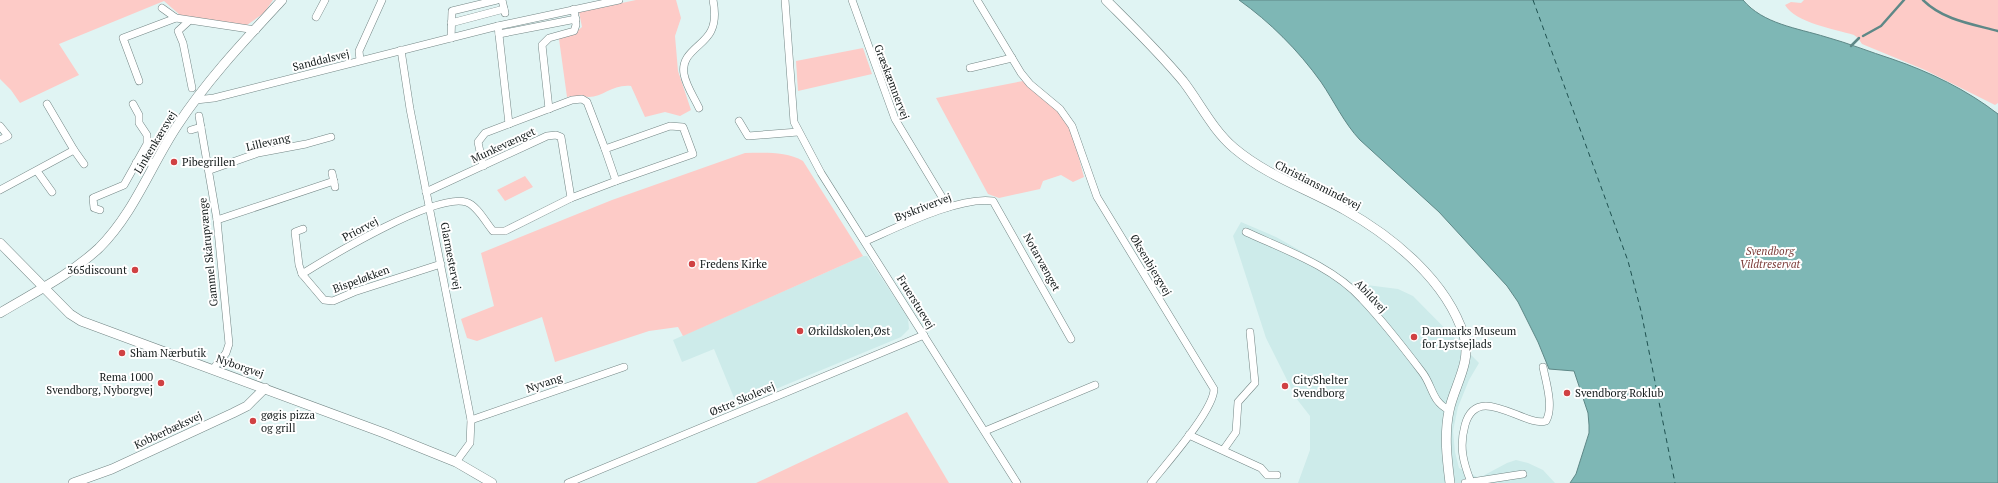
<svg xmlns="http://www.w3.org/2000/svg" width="1998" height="483" viewBox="0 0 1998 483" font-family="'PT Serif',serif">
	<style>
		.built { fill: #cdebea }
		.green { fill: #fdcbc7 }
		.water { fill: #7eb7b5; stroke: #5e8887 }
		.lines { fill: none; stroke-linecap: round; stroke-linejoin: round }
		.stream { stroke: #5e8887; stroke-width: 2.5 }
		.ferry { stroke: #1f5150; stroke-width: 1; stroke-dasharray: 5 4; stroke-linecap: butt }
		.minor-casing { stroke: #738685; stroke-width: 8 }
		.tertiary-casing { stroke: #738685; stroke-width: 10 }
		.minor { stroke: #fff; stroke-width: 7 }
		.tertiary { stroke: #fff; stroke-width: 9 }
		.poi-dot { fill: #d04143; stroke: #fff; stroke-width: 1.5 }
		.labels { text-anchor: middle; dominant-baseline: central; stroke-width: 4; stroke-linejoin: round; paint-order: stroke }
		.street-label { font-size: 11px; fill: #141b1b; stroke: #fff }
		.poi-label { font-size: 11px; fill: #141b1b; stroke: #fff; text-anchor: start }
		.park-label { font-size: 11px; font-style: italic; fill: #7b3c39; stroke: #fff }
	</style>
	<rect width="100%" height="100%" fill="#e0f4f3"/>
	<!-- built -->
	<g class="built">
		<polygon points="1241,222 1276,237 1322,263 1351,283 1398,289 1413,296 1479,363 1469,380 1458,407 1453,431 1455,452 1459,468 1479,478 1507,463 1516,460 1528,463 1543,470 1555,483 1298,483 1310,450 1310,416 1296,398 1266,338 1233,236"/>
		<polygon points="863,256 867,256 908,318 909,329 901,337 737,405 714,349 682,362 673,340"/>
	</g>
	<!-- green -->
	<g class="green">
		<polygon points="0,0 273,0 264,13 247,25 198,19 180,15 164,1 59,44 79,75 20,103 11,90 0,79"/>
		<path d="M636 0H676L681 18 675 36 678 71 691 110 680 116 665 112 645 117 631 86C613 84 603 97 589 97 579 97 577 95 567 97L559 39 575 33 582 27 579 12Z"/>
		<path d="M1804 0H1998V103L1995 105 1925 70 1862 44 1858 38 1854 35C1834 29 1796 23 1785 5L1791 2 1801 3Z"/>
		<polygon points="863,48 872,74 798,91 796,61"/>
		<path d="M1023 81C1034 92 1047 101 1058 112 1074 129 1078 155 1084 177L1073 182 1061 175 1043 181 1040 189 999 198 988 194 936 98Z"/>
		<path d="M745 153C764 153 786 151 803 161L863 256 683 336 678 327 649 331 555 362 542 317 477 341 467 338 461 319 494 306 481 253 612 200Z"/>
		<polygon points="525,176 533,187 505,201 497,190"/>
		<polygon points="907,412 949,483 756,483"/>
	</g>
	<!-- water -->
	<path class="water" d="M1239 0H1743C1763 24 1797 28 1826 37 1848 43 1870 52 1892 59 1930 72 1967 90 1998 114V483H1570L1576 474 1589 433V425L1588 413 1574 371 1549 369 1538 342 1518 302 1507 286 1439 212 1360 140C1344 123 1334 101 1321 82 1298 50 1270 22 1239 0Z"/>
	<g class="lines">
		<!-- stream -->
		<g class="stream">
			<path d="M1923 0C1943 20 1972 24 1998 31"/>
			<polyline points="1863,36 1881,26 1904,0"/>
			<polyline points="1851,46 1859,38"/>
		</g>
		<!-- ferry -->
		<polyline class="ferry" points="1533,0 1628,261 1641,311 1675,483"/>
		<defs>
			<g id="minor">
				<polyline points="502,0 505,13"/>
				<polyline points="785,0 794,122 821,173 1017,483"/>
				<polyline points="852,0 895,119 948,207"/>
				<path d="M977 0 1021 73 1030 84 1060 109 1072 126 1097 197 1214 389C1214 410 1166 464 1151 483"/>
				<polyline points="162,8 176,18 256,30"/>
				<polyline points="316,17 325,0"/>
				<polyline points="189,21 178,31 183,43 192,88"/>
				<polyline points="451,23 504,9"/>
				<polyline points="498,26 509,124"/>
				<polyline points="499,34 576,19"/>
				<polyline points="451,38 452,11 497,0"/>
				<polyline points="401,50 410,109 471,420 470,443 456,462"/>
				<polyline points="360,60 359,51 382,0"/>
				<polyline points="970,68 1012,58"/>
				<polyline points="139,81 123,38 176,18"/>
				<polyline points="196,100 214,98 498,26 619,0"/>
				<path d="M699 108C694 97 686 86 684 74 680 53 704 46 711 31 716 21 715 10 713 0"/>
				<polyline points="549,109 542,45 549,38 574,31 576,25 574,9"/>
				<polyline points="199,116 217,220 229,344 226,353 213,369"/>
				<polyline points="739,121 748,136 798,132"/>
				<polyline points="0,126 8,136 0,140"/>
				<polygon points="670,126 683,127 693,154 616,181 605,149"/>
				<polyline points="191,130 201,127"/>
				<polyline points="74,150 84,164"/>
				<polyline points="136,163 156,162"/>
				<polyline points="483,166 478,142 485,133 572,100 582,99 587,102 605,149"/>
				<polyline points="210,170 258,153 306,144 331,137"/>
				<polyline points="37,171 52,192"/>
				<polyline points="332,173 335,187"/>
				<polyline points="0,190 74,150 47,104"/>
				<polyline points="571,198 616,181"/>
				<polyline points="100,210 94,208 93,198 124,185 147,144 147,135 139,123 139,115 133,104"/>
				<polyline points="217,220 334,181"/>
				<polyline points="303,229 295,232 299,265 302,274 324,300 333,301 354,292 441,264"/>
				<path d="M1246 232C1285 250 1332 266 1362 299 1383 321 1403 347 1422 372 1433 386 1431 401 1449 410"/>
				<path d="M866 241C898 227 959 196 993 201L1071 339"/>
				<path d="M302 274C331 256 435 193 466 202 477 205 486 223 493 231H505L571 198 561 137 556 135 547 136 426 192"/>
				<polyline points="471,420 624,367"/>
				<polyline points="985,431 1095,385"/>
				<polyline points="1189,435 1261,468 1267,475 1277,475"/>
				<polyline points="1224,449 1236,432 1238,402 1255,383 1250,332"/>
				<path d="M1471 482C1463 462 1459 447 1465 425 1477 381 1525 428 1546 421 1554 407 1546 382 1543 367"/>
				<polyline points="568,483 924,335"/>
				<polyline points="1465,483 1523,474"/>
			</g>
			<g id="tertiary">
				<path d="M1106 0C1132 26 1159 52 1183 81 1200 103 1212 129 1234 148 1267 176 1308 189 1345 210 1393 237 1447 281 1464 336 1472 362 1454 386 1449 411 1444 435 1447 459 1450 483"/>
				<polyline points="0,243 70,314 81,321 384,433 456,462 492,483"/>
				<path d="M0 313C33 293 70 275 99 248 134 213 150 167 177 126 207 80 245 40 282 0"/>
				<polyline points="73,483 112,469 233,413 247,406 265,388"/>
			</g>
		</defs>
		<!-- minor casing -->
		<use href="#minor" class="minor-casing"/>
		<!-- tertiary casing -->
		<use href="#tertiary" class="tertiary-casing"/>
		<!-- minor -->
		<use href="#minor" class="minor"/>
		<!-- tertiary -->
		<use href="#tertiary" class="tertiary"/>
	</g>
	<!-- markers -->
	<g class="poi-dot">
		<circle cx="174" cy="162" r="4"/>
		<circle cx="692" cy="264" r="4"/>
		<circle cx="135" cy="270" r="4"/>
		<circle cx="800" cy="331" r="4"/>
		<circle cx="1414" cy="337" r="4"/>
		<circle cx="122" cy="353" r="4"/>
		<circle cx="161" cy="383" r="4"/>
		<circle cx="1285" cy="386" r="4"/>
		<circle cx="1567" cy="393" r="4"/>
		<circle cx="253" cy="421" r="4"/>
	</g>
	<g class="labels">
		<!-- street labels -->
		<g class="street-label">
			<text transform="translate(321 60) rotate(-14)">Sanddalsvej</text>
			<text transform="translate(892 82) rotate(69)">Græskæmnervej</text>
			<text transform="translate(155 142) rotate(-59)">Linkenkærsvej</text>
			<text transform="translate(268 142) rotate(-13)">Lillevang</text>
			<text transform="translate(503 145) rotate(-25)">Munkevænget</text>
			<text transform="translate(1318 185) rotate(27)">Christiansmindevej</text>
			<text transform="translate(923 207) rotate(-21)">Byskrivervej</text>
			<text transform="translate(360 229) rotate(-28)">Priorvej</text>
			<text transform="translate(208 252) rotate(-96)">Gammel Skårupvænge</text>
			<text transform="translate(451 256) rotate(79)">Glarmestervej</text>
			<text transform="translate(1042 262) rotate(61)">Notarvænget</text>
			<text transform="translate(1151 265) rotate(59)">Øksenbjergvej</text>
			<text transform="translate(361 279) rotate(-20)">Bispeløkken</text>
			<text transform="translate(1371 296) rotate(47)">Abildvej</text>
			<text transform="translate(916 302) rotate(58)">Fruerstuevej</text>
			<text transform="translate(240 366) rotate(19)">Nyborgvej</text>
			<text transform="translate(544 383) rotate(-19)">Nyvang</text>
			<text transform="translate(742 399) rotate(-23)">Østre Skolevej</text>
			<text transform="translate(168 430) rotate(-25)">Kobberbæksvej</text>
		</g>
		<!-- poi labels -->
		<g class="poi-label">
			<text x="182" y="162">Pibegrillen</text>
			<text x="700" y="264">Fredens Kirke</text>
			<text x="127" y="270" text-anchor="end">365discount</text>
			<text x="808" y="331">Ørkildskolen,Øst</text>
			<text x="1422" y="331">Danmarks Museum<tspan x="1422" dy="13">for Lystsejlads</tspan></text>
			<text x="130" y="353">Sham Nærbutik</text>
			<text x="153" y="377" text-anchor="end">Rema 1000<tspan x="153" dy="13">Svendborg, Nyborgvej</tspan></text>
			<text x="1293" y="380">CityShelter<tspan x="1293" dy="13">Svendborg</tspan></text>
			<text x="1575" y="393">Svendborg Roklub</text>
			<text x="261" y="415">gøgis pizza<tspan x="261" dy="13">og grill</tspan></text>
		</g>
		<!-- park labels -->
		<g class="park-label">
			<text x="1770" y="251">Svendborg<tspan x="1770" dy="13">Vildtreservat</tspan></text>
		</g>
	</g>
</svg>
